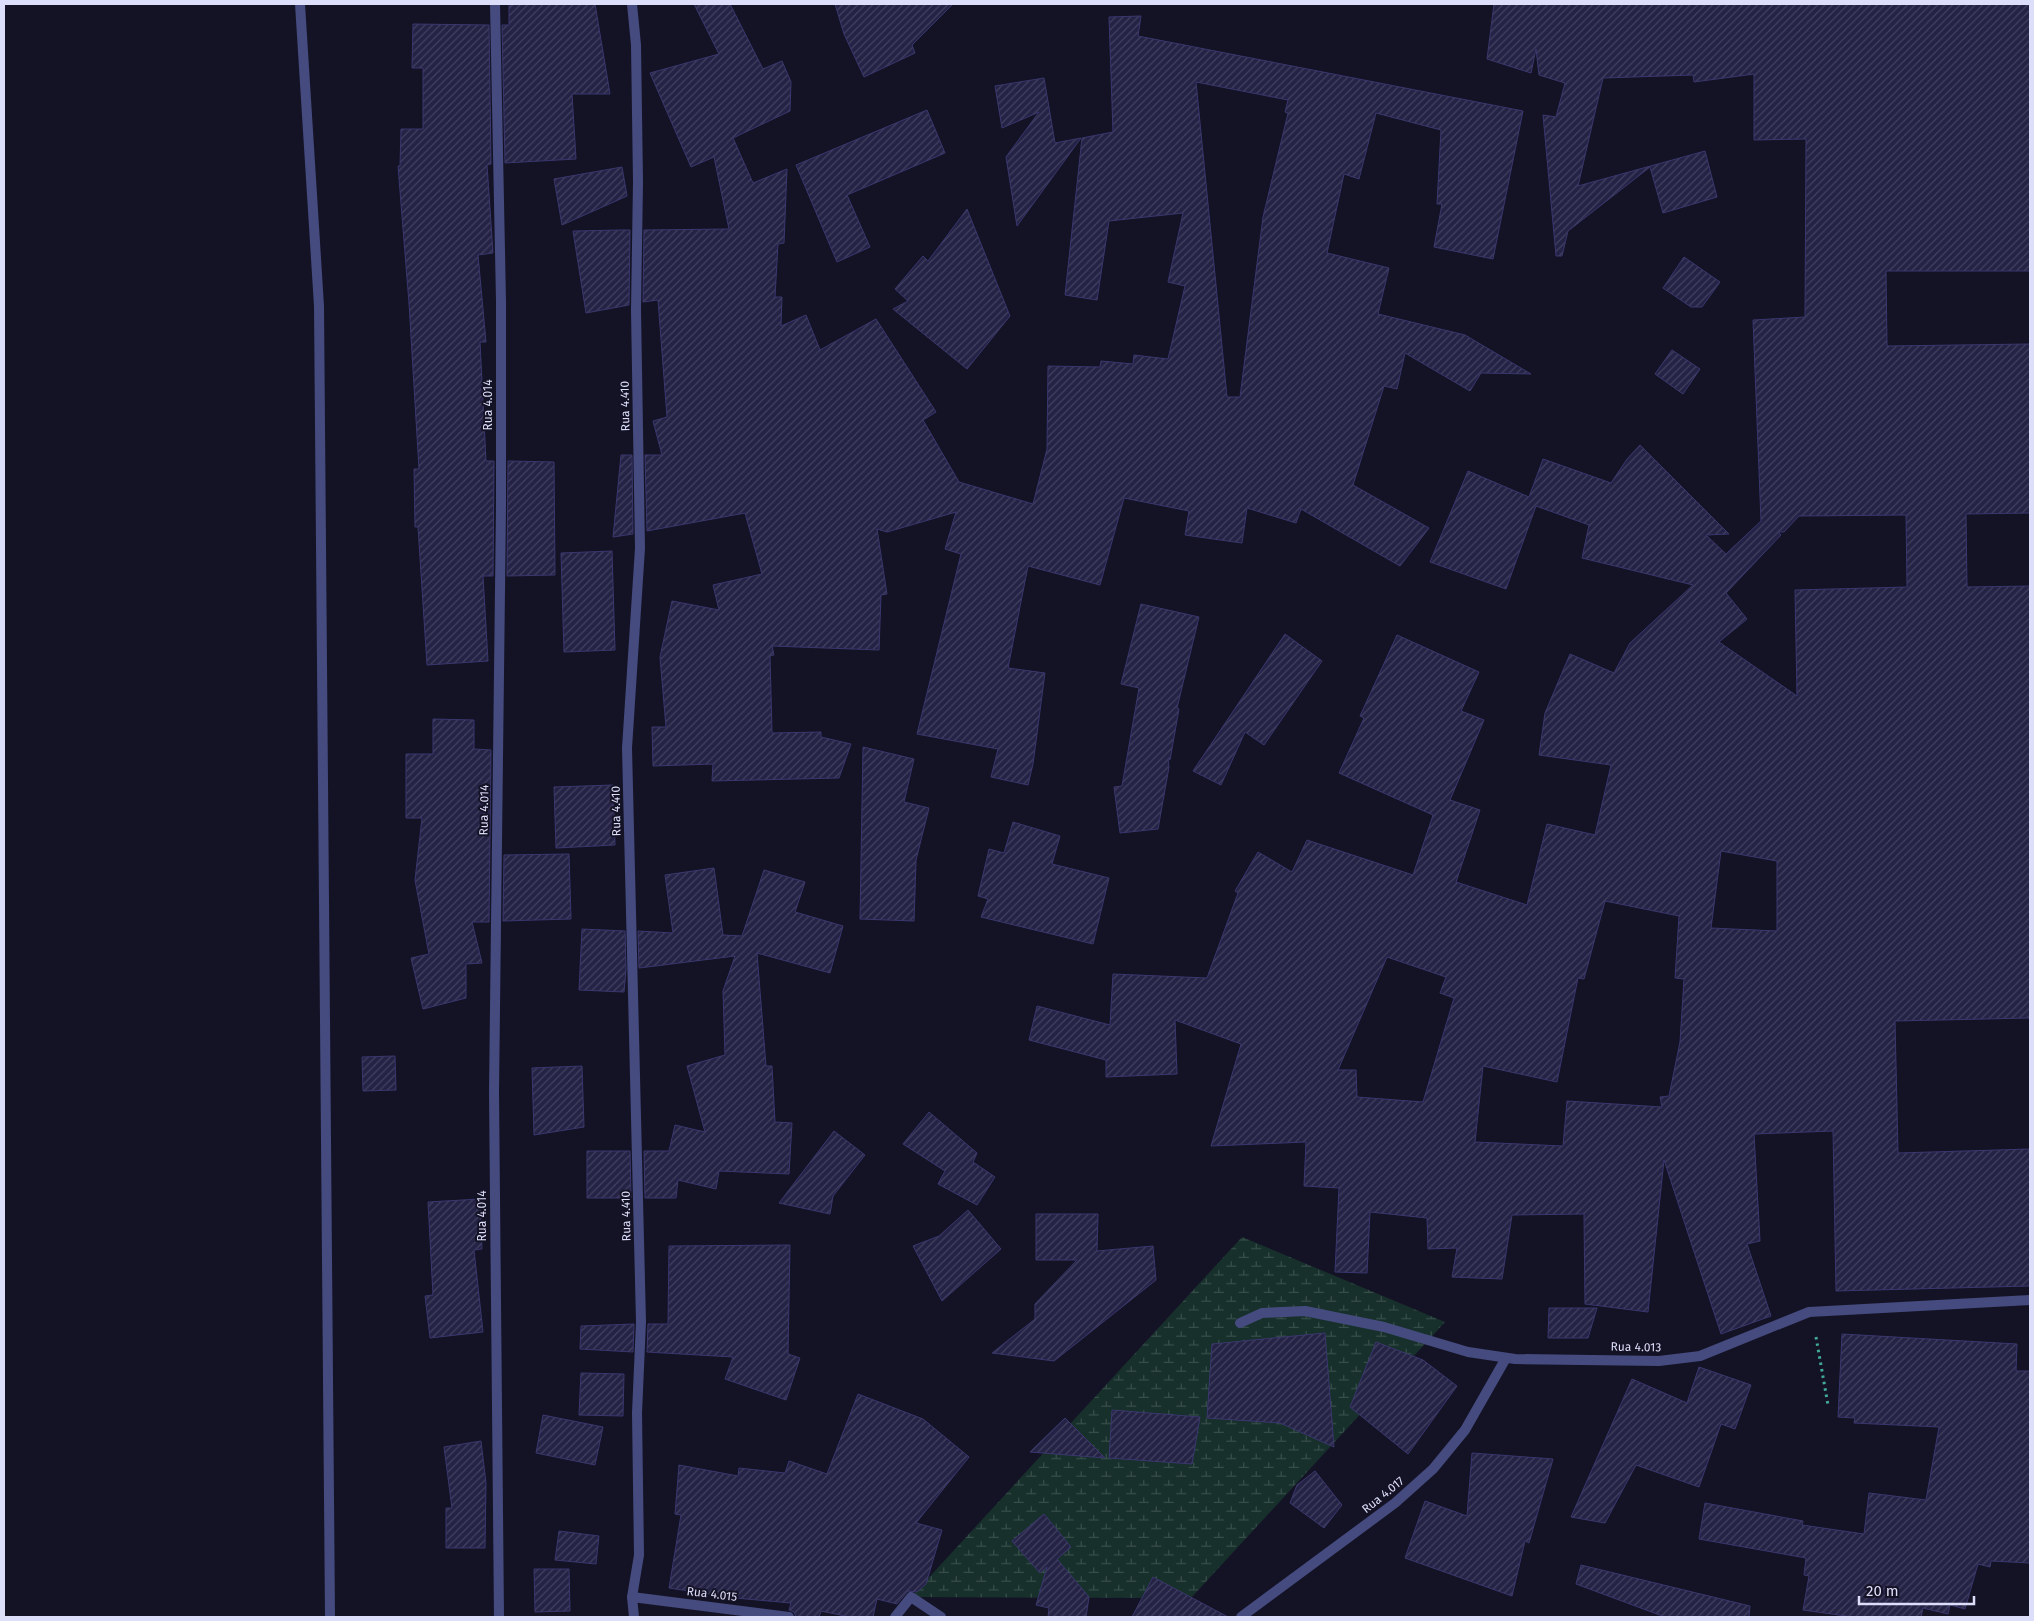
<svg xmlns="http://www.w3.org/2000/svg" width="2034" height="1621" viewBox="0 0 2034 1621" font-family="'Fira Sans',sans-serif">
	<style>
		.wetland { fill: url(#wetland-marsh) }
		.building { fill: url(#building-hatch); stroke: #3a376e; fill-rule: evenodd }
		.lines { fill: none; stroke-linecap: round; stroke-linejoin: round }
		.path { stroke: #41ab96; stroke-width: 3; stroke-dasharray: 2.5 4; stroke-linecap: butt }
		.service { stroke: #454b7f; stroke-width: 10 }
		.minor { stroke: #454b7f; stroke-width: 10 }
		.labels { text-anchor: middle; dominant-baseline: central; stroke-width: 4; stroke-linejoin: round; paint-order: stroke }
		.street-label { font-size: 12px; fill: #dddefa; stroke: #141326 }
	</style>
	<defs>
		<pattern id="wetland-marsh" width="20" height="14" patternUnits="userSpaceOnUse" patternTransform="scale(1.25)"><rect width="20" height="14" fill="#17302b"/><path d="M1 5h8M5 5V1M11 12h8M15 12V8" fill="none" stroke="#384e4b"/></pattern>
		<pattern id="building-hatch" width="6" height="6" patternUnits="userSpaceOnUse" patternTransform="scale(1.25)"><rect width="6" height="6" fill="#242245"/><path d="M-1 1l2-2M0 6l6-6M5 7l2-2" fill="none" stroke="#434261"/></pattern>
	</defs>
	<rect width="100%" height="100%" fill="#141326"/>
	<!-- wetland -->
	<polygon class="wetland" points="1242,1237 1445,1322 1191,1598 911,1597"/>
	<!-- building -->
	<g class="building">
		<polygon points="509,4 595,4 610,94 572,94 576,159 505,163 502,25 509,25"/>
		<path d="M694 4H730L763 69 782 61 791 82 790 111 733 138 753 183 787 169 784 243 778 244 775 297H782L781 326 806 315 820 350 876 319 936 412 923 420 959 482 1033 504 1047 449 1048 366 1100 367 1101 361 1133 364 1134 355 1168 359 1185 286 1168 282 1183 213 1109 221 1097 300 1065 295 1082 138 1113 132 1109 17 1141 16 1138 36 1523 111 1493 259 1434 247 1442 204H1437L1441 130 1376 113 1359 179 1344 174 1327 253 1389 268 1378 314 1465 335 1531 374 1481 373 1470 391 1405 353 1397 389 1384 386 1353 485 1429 528 1400 566 1301 509 1296 523 1247 508 1242 543 1185 535 1189 511 1124 498 1100 585 1028 566 1008 668 1045 673 1033 764 1028 785 991 777 998 749 917 734 961 554 945 549 956 512 887 532 877 529 887 594 881 595 879 650 772 646 774 655 770 656 772 733 821 732V737L851 744 839 778 712 781 713 764 653 766 652 727H666L660 657 672 601 719 610 713 585 762 574 745 513 647 531 645 455H662L653 421 667 417 658 300 643 302 644 230 729 229 714 157 691 167 650 73 719 54ZM1196 82 1288 100 1285 112 1288 113 1263 217 1240 397H1227Z"/>
		<polygon points="835,4 953,4 912,45 915,53 864,77 844,34"/>
		<path d="M1494 4H2030V271H1886L1887 346 2030 344V513L1966 514 1967 587 2030 586V1018L1895 1021 1898 1153 2030 1149V1286L1836 1291 1833 1131 1754 1134 1760 1241 1747 1244 1771 1316 1721 1334 1664 1160 1648 1312 1585 1304 1584 1214 1512 1215 1502 1279 1452 1277 1457 1248 1428 1249 1427 1218 1370 1212 1367 1273 1335 1272 1339 1188 1304 1186 1306 1142 1211 1146 1241 1044 1175 1020 1177 1074 1106 1077V1060L1029 1040 1037 1006 1110 1025 1113 974 1207 978 1238 893 1235 891 1258 852 1292 872 1307 840 1413 875 1433 815 1339 773 1364 718 1360 716 1397 635 1479 672 1461 711 1484 720 1450 800 1480 810 1456 882 1527 905 1547 824 1595 835 1611 765 1539 755 1545 713 1570 654 1614 673 1630 643 1693 585 1582 558 1589 525 1536 506 1506 589 1430 562 1468 471 1529 497 1543 459 1611 483 1627 459 1640 445 1729 534 1706 535 1726 554 1761 521 1753 320 1805 317 1806 139 1754 140V74L1694 82 1693 75 1603 78 1578 186 1705 151 1717 197 1663 213 1650 167 1568 231 1562 256H1556L1543 115 1556 117 1565 83 1539 75 1536 49 1531 73 1487 59ZM1906 515 1907 587 1795 590 1797 696 1719 642 1747 619 1726 593 1781 535 1778 532H1784L1799 516ZM1721 851 1777 861V931L1711 928ZM1605 901 1679 916 1675 978 1684 979 1680 1042 1669 1096 1660 1097 1662 1107 1567 1101 1563 1146 1475 1142 1483 1066 1557 1082 1578 978 1584 979ZM1387 957 1446 977 1440 993 1454 998 1423 1102 1357 1097 1356 1070H1338Z"/>
		<polygon points="413,24 489,25 491,164 487,165 493,253 478,255 486,342 480,342 486,461 494,461 493,576 483,576 488,661 427,665 418,527 415,527 414,469 419,469 409,303 398,166 400,166 401,129 423,129 423,68 412,68"/>
		<polygon points="1044,78 1055,143 1081,138 1017,226 1006,157 1039,112 1002,128 995,86"/>
		<polygon points="927,110 945,153 847,195 870,247 837,262 796,165"/>
		<polygon points="622,167 627,196 562,225 554,179"/>
		<polygon points="967,209 1010,316 967,369 893,309 908,301 895,289 923,256 928,261"/>
		<polygon points="621,230 630,230 629,305 586,313 573,231"/>
		<polygon points="1684,257 1720,282 1702,307 1691,307 1663,288"/>
		<polygon points="1672,350 1700,369 1683,394 1655,374"/>
		<polygon points="621,455 632,455 633,534 613,537"/>
		<polygon points="508,461 554,462 555,575 507,576"/>
		<polygon points="612,551 615,650 564,652 561,553"/>
		<polygon points="1141,604 1199,617 1177,708 1179,709 1170,760 1168,759 1169,767 1158,829 1120,833 1114,787 1122,786 1139,688 1121,684"/>
		<polygon points="1285,634 1322,661 1264,745 1245,732 1221,785 1193,771"/>
		<polygon points="433,719 474,720 474,749 491,750 489,922 472,922 482,963 466,964 466,998 423,1009 411,958 429,954 415,880 422,818 406,818 406,754 433,754"/>
		<polygon points="863,747 914,759 904,802 929,808 916,860 914,921 860,919"/>
		<polygon points="613,785 615,845 556,848 554,787"/>
		<polygon points="1013,822 1060,836 1052,864 1109,878 1093,944 981,917 988,899 978,896 989,849 1004,853"/>
		<polygon points="569,854 571,919 503,921 504,855"/>
		<polygon points="714,868 723,935 742,936 764,870 805,882 795,912 843,926 830,973 757,953 766,1066 772,1066 775,1122 792,1123 789,1174 719,1171 716,1189 678,1180 676,1198 645,1198 644,1151 669,1151 675,1125 705,1132 687,1066 725,1055 723,991 735,956 639,968 638,931 673,933 665,875"/>
		<polygon points="582,929 625,931 626,970 624,992 579,990"/>
		<polygon points="395,1056 396,1090 363,1091 362,1057"/>
		<polygon points="582,1066 584,1127 534,1135 532,1068"/>
		<polygon points="929,1112 977,1153 973,1162 995,1177 977,1205 938,1184 945,1171 903,1144"/>
		<polygon points="834,1131 865,1155 833,1196 830,1214 779,1203"/>
		<polygon points="587,1151 630,1151 631,1198 587,1198"/>
		<polygon points="480,1199 482,1249 474,1250 483,1332 430,1338 425,1296 433,1295 428,1202"/>
		<polygon points="968,1210 1001,1249 942,1301 913,1246 939,1236"/>
		<polygon points="1036,1214 1098,1214 1097,1251 1153,1246 1156,1280 1054,1361 992,1353 1035,1319 1035,1304 1077,1260 1036,1260"/>
		<polygon points="790,1245 788,1354 800,1358 786,1400 725,1379 733,1357 647,1352 648,1324 668,1324 669,1246"/>
		<polygon points="1549,1308 1597,1308 1588,1338 1548,1338"/>
		<polygon points="634,1324 633,1352 580,1349 581,1326"/>
		<polygon points="1325,1333 1334,1447 1280,1423 1207,1418 1212,1344"/>
		<polygon points="1842,1334 2017,1344 2016,1371 2030,1371 2030,1563 1991,1561 1990,1567 1978,1564 1965,1609 1950,1605 1948,1614 1923,1608 1921,1617 1853,1617 1803,1610 1809,1576 1804,1575 1806,1558 1699,1539 1705,1503 1803,1521 1802,1525 1864,1534 1869,1493 1926,1500 1939,1427 1854,1423 1855,1418 1838,1417"/>
		<polygon points="1376,1342 1423,1360 1457,1386 1408,1454 1350,1407"/>
		<polygon points="1699,1367 1751,1385 1735,1429 1721,1424 1699,1487 1636,1465 1605,1523 1571,1517 1632,1379 1687,1403"/>
		<polygon points="581,1373 624,1374 623,1416 579,1415"/>
		<polygon points="858,1394 923,1419 969,1457 916,1523 942,1530 926,1584 917,1592 908,1591 897,1604 877,1599 873,1617 850,1617 821,1611 819,1617 796,1617 794,1612 789,1610 791,1603 735,1598 669,1588 681,1515 675,1514 679,1465 738,1476 739,1468 785,1473 789,1461 827,1474"/>
		<polygon points="1112,1410 1200,1417 1192,1464 1109,1458"/>
		<polygon points="543,1415 603,1427 595,1465 536,1453"/>
		<polygon points="1065,1418 1105,1458 1030,1452"/>
		<polygon points="481,1441 486,1483 485,1548 446,1548 446,1508 452,1508 444,1447"/>
		<polygon points="1472,1453 1553,1459 1529,1543 1525,1541 1512,1596 1405,1558 1425,1501 1467,1516"/>
		<polygon points="1315,1471 1342,1505 1324,1528 1290,1503 1297,1485"/>
		<polygon points="1044,1514 1071,1547 1057,1559 1089,1597 1086,1617 1048,1617 1049,1608 1036,1605 1047,1567 1040,1573 1012,1541"/>
		<polygon points="559,1531 599,1536 596,1564 555,1560"/>
		<polygon points="1581,1565 1750,1606 1749,1617 1665,1617 1576,1584"/>
		<polygon points="534,1569 569,1569 570,1611 535,1612"/>
		<polygon points="1153,1577 1228,1617 1132,1617"/>
	</g>
	<g class="lines">
		<!-- path -->
		<polyline class="path" points="1816,1337 1828,1405"/>
		<!-- service -->
		<polyline class="service" points="300,4 319,306 330,1617"/>
		<!-- minor -->
		<g class="minor">
			<polyline points="495,4 501,301 501,506 494,1092 499,1617"/>
			<polyline points="632,4 636,45 638,182 636,310 640,548 627,748 641,1322 637,1413 639,1555 632,1597 634,1617"/>
			<polyline points="1240,1323 1262,1313 1305,1311 1384,1327 1468,1352 1515,1359 1659,1361 1700,1356 1809,1312 2030,1300"/>
			<polyline points="632,1597 789,1617"/>
			<polyline points="895,1617 911,1597 941,1617"/>
			<polyline points="1241,1617 1395,1503 1433,1469 1465,1430 1506,1358"/>
		</g>
	</g>
	<g class="labels">
		<!-- street labels -->
		<g class="street-label">
			<text transform="translate(488 405) rotate(-90)">Rua 4.014</text>
			<text transform="translate(625 406) rotate(-91)">Rua 4.410</text>
			<text transform="translate(484 810) rotate(-89)">Rua 4.014</text>
			<text transform="translate(616 811) rotate(-91)">Rua 4.410</text>
			<text transform="translate(482 1216) rotate(-90)">Rua 4.014</text>
			<text transform="translate(626 1216) rotate(-91)">Rua 4.410</text>
			<text transform="translate(1636 1347) rotate(1)">Rua 4.013</text>
			<text transform="translate(1383 1495) rotate(-39)">Rua 4.017</text>
			<text transform="translate(712 1594) rotate(7)">Rua 4.015</text>
		</g>
	</g>
	<!-- border -->
	<rect width="2034" height="1621" fill="none" stroke="#dddefa" stroke-width="10"/>
	<!-- scale -->
	<path d="M1859 1596v8h115v-8" fill="none" stroke="#dddefa" stroke-width="2.5"/>
	<text x="1866" y="1596" font-size="15" fill="#dddefa" stroke="#141326" stroke-width="4" paint-order="stroke">20 m</text>
</svg>
